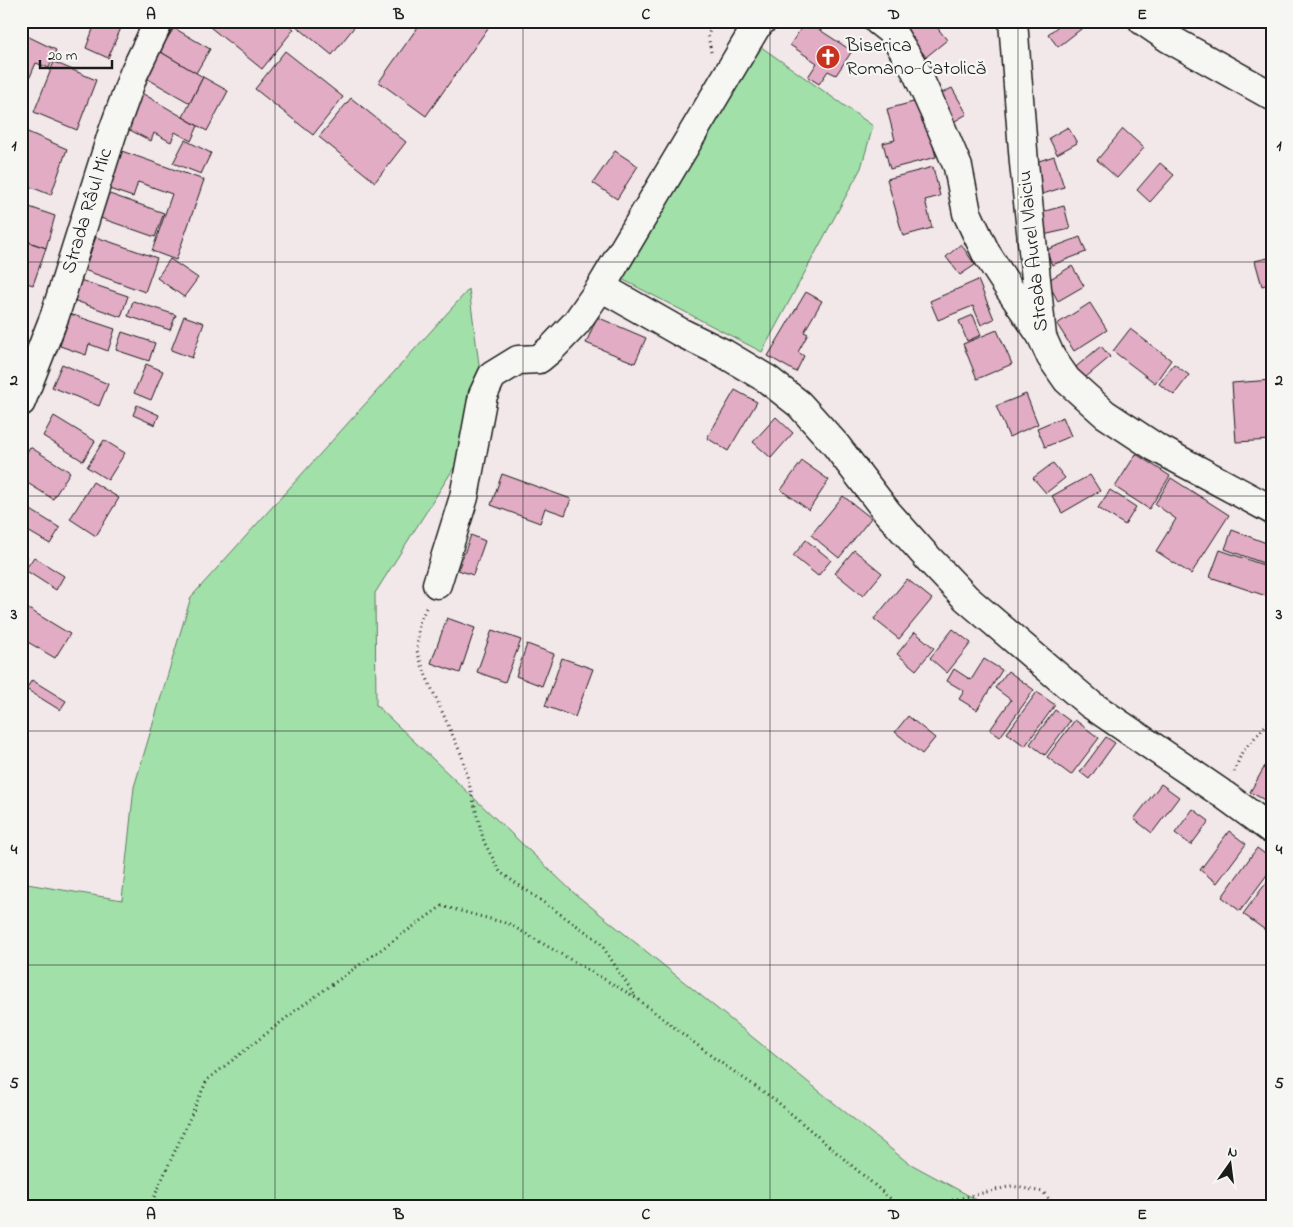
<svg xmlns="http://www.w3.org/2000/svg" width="1293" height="1227" viewBox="0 0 1293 1227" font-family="'Indie Flower',sans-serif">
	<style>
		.green { fill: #a1e0a9; stroke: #5e7e62 }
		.building { fill: #e1acc4; stroke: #1c1c1c }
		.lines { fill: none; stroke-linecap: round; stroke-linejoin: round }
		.minor-casing { stroke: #1c1c1c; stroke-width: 31 }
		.path { stroke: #1c1c1c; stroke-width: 3; stroke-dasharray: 1 4; stroke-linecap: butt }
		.minor { stroke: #f6f6f2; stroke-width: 28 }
		.grid { fill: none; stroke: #1c1c1c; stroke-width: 1; stroke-opacity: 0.55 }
		.labels { text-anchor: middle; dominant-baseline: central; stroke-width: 4.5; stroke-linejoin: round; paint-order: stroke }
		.poi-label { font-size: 20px; fill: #1c1c1c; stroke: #f6f6f2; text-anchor: start }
		.street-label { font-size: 20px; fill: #1c1c1c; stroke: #f6f6f2 }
		.neatline { fill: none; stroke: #1c1c1c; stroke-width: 2 }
		.grid-label { font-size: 16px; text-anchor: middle; font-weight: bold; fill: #1c1c1c }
	</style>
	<rect width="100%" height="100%" fill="#f2e7e9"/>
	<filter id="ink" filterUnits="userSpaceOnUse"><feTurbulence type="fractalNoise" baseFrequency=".02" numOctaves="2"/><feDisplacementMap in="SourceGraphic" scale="10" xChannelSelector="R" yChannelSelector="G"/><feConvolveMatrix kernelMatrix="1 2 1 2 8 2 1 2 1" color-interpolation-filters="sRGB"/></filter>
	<g filter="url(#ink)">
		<!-- green -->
		<g class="green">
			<polygon points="757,44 873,126 861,168 762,352 614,275"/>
			<polygon points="469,289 486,417 375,593 376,705 574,893 907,1162 988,1206 21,1206 21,883 122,900 134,787 191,597"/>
		</g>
		<!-- building -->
		<g class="building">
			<polygon points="96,21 124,21 108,58 86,48"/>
			<polygon points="207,21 283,21 294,29 262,69 205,23"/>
			<polygon points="290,21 359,21 332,55"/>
			<polygon points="422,21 493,21 426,116 379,82"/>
			<polygon points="806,21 852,51 836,75 828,71 819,84 808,77 817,63 790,45"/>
			<polygon points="897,21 932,21 947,40 926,57"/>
			<polygon points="1065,21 1090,22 1058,47 1048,34"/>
			<polygon points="174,28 210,49 196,73 159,51"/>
			<polygon points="25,35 56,50 49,68 36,63 29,79 21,74 21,41"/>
			<polygon points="159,51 203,77 190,103 146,78"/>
			<polygon points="285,51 343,97 313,135 255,89"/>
			<polygon points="54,62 96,80 77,130 34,112"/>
			<polygon points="203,77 228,91 207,131 183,117"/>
			<polygon points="952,88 967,114 950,124 934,97"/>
			<polygon points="140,92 198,126 191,141 175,132 171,142 154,133 151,141 126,128"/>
			<polygon points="351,98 406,142 375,182 319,137"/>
			<polygon points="921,100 936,157 890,169 883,143 895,140 887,109"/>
			<polygon points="1068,127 1077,143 1057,154 1049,138"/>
			<polygon points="1123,129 1144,148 1117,178 1097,160"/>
			<polygon points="23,130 67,149 51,195 21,183 21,134"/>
			<polygon points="185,140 211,153 201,174 173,163"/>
			<polygon points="116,149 204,180 176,260 152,251 172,194 138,182 133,197 103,187"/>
			<polygon points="615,151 638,166 617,199 593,183"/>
			<polygon points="1054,156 1064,187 1037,196 1027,165"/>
			<polygon points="1160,163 1174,175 1150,202 1137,190"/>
			<polygon points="933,167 940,196 925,200 932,228 903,236 887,179"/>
			<polygon points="101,191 164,213 155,237 92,215"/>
			<polygon points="21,204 55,216 46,248 21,239"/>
			<polygon points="1064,206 1070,229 1039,236 1034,214"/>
			<polygon points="96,237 157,258 145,292 84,270"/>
			<polygon points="1080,237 1086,252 1052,265 1046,250"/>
			<polygon points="25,241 46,248 33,285 21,281 21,251"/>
			<polygon points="961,244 975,265 960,275 946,257"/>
			<polygon points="1272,257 1272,283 1262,286 1255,261"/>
			<polygon points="170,259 198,278 184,297 157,278"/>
			<polygon points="1072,266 1084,286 1058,301 1047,281"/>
			<polygon points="80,280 128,296 121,317 73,300"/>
			<polygon points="978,280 994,319 981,325 973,306 938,320 930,301"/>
			<polygon points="806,292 822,301 804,332 808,334 798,352 804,356 796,372 768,356"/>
			<polygon points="133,301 176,315 170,330 128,316"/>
			<polygon points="1090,303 1107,330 1074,351 1057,324"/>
			<polygon points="70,314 115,329 108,351 89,344 86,355 60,346"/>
			<polygon points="973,315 981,335 967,341 959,321"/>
			<polygon points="184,316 204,323 192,358 171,350"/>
			<polygon points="597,317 646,338 635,363 586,343"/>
			<polygon points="1130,329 1171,360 1155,383 1113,351"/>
			<polygon points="997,330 1012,364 977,379 963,344"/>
			<polygon points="122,332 155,343 149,361 116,350"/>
			<polygon points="1101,346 1110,357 1080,382 1071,371"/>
			<polygon points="62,364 108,384 99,406 52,387"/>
			<polygon points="146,364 163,371 151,400 134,393"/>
			<polygon points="1174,364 1189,375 1174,395 1159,384"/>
			<polygon points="1272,380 1272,440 1236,442 1232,383"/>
			<polygon points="735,390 757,402 728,451 707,438"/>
			<polygon points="1026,394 1038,424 1009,437 996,406"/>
			<polygon points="137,405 159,415 155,425 133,415"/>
			<polygon points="54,416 95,441 83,461 43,436"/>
			<polygon points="776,417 793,433 771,458 753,442"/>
			<polygon points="1063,417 1071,436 1045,447 1037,428"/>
			<polygon points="104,440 125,453 108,480 87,467"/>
			<polygon points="30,447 70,472 53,499 21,479 21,462"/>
			<polygon points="1136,454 1170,476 1149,509 1115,487"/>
			<polygon points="802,461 829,480 809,510 781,490"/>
			<polygon points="1053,463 1065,478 1046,493 1033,478"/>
			<polygon points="502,474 571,499 565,515 545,508 540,523 491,505"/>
			<polygon points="1090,475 1100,491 1062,513 1052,496"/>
			<polygon points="1171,478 1229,515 1191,574 1156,551 1176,519 1155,504"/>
			<polygon points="93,482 119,498 96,536 70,519"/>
			<polygon points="1110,490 1136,507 1125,525 1098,508"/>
			<polygon points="843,496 871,518 839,558 811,535"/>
			<polygon points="21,504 60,528 50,544 21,527"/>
			<polygon points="1232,530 1269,544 1263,563 1225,549"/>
			<polygon points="471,535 485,541 473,575 458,570"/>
			<polygon points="806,540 831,560 818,576 793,556"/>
			<polygon points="854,550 882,573 863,596 835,573"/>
			<polygon points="1220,550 1272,568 1272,598 1210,577"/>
			<polygon points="21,554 27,557 21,566"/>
			<polygon points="34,557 64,576 56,590 25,570"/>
			<polygon points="907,579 932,599 899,639 874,619"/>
			<polygon points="27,608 70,634 55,658 21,638 21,617"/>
			<polygon points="447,618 475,628 460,673 431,663"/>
			<polygon points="953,629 971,643 947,673 930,658"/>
			<polygon points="492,630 521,640 505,682 477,672"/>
			<polygon points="915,632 934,648 916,670 897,654"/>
			<polygon points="527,644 554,654 542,686 516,676"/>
			<polygon points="562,658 593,669 575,717 545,706"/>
			<polygon points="984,659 1002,670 977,710 959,699 964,691 947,681 954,669 971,680"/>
			<polygon points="21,667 27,670 21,679"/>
			<polygon points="1008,671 1034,690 1000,737 990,730 1011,700 995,688"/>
			<polygon points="32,680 66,701 60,710 26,689"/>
			<polygon points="1037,692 1055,705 1025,746 1007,733"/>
			<polygon points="1055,710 1070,721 1045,755 1030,744"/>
			<polygon points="908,716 935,738 922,754 895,732"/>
			<polygon points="1075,720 1099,738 1071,775 1047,757"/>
			<polygon points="1106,737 1115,743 1089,779 1080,772"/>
			<polygon points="1265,766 1272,770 1272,804 1250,792"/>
			<polygon points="1161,784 1179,797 1152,833 1134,819"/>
			<polygon points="1193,809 1209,821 1191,845 1175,833"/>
			<polygon points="1229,831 1246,844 1217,883 1200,870"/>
			<polygon points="1257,848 1272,859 1272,868 1240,911 1222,897"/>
			<polygon points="1272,875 1272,935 1243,914"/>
		</g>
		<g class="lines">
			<defs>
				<g id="minor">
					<polyline points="878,21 892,32 916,71 938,120 958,167 967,213 986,253 1012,293 1041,335"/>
					<polyline points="1013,21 1024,163 1042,337 1051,357 1067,380 1105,414 1155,447 1272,510"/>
					<polyline points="1143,21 1168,38 1272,96"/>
					<polyline points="601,287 680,332 725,354 767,379 799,404 835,444 887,512 927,557 966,598 1090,704 1224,795 1272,830"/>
					<polyline points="21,402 55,315 112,134 134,73 159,21"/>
					<polyline points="437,584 464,497 483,395 492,376 518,360 539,359 551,349 576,323 601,287 756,27 762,21"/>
				</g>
			</defs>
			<!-- minor casing -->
			<use href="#minor" class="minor-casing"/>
			<!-- path -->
			<g class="path">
				<polyline points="711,52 708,35 714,21"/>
				<polyline points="426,608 419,623 417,651 426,676 462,756 484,842 500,872 599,941 635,996"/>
				<polyline points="1234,772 1242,752 1272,718"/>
				<polyline points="150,1206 207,1080 299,1008 442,906 509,924 635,997 714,1058 774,1099 899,1206"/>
				<polyline points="928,1206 1012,1186 1043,1192 1055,1206"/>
			</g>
			<!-- minor -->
			<use href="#minor" class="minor"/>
		</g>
	</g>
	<!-- grid -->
	<path class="grid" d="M275 21V1206M523 21V1206M770 21V1206M1018 21V1206M21 262H1272M21 496H1272M21 731H1272M21 965H1272"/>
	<!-- icons -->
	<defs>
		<symbol id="church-disc" viewBox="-11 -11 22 22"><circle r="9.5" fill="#c8321e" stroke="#f6f6f2"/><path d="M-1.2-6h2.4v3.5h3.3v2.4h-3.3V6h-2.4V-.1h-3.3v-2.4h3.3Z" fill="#fff"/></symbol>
	</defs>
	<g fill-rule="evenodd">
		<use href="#church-disc" x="814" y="43" width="28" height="28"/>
	</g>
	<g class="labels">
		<!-- poi labels -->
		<g class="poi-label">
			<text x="846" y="46">Biserica<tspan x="846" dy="23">Romano-Catolică</tspan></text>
		</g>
		<!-- street labels -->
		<g class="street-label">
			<text transform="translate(88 211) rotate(-73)">Strada Râul Mic</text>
			<text transform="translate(1034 251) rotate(-96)">Strada Aurel Vlaiciu</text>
		</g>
	</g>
	<!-- margin -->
	<rect width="1293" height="1227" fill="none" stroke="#f6f6f2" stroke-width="55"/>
	<!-- north arrow -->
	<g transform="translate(1230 1164) rotate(14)" stroke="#f6f6f2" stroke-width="4" paint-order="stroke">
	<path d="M0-4L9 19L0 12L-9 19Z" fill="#1c1c1c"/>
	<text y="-8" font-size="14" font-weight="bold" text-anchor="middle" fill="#1c1c1c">N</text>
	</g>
	<!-- scale -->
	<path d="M40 60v8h72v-8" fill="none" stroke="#1c1c1c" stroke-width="2.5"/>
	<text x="48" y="60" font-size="15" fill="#1c1c1c" stroke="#f6f6f2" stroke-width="4" paint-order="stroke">20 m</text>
	<rect x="28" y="28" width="1238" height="1172" class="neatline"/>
	<g class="grid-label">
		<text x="151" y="19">A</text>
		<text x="399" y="19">B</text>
		<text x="646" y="19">C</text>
		<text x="894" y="19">D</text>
		<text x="1142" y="19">E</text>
		<text x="14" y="150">1</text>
		<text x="1279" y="150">1</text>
		<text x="14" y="385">2</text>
		<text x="1279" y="385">2</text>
		<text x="14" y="619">3</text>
		<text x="1279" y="619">3</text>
		<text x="14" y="854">4</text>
		<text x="1279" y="854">4</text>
		<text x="14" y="1088">5</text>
		<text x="1279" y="1088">5</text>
		<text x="151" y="1219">A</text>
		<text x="399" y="1219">B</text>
		<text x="646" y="1219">C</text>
		<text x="894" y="1219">D</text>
		<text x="1142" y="1219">E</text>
	</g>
</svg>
